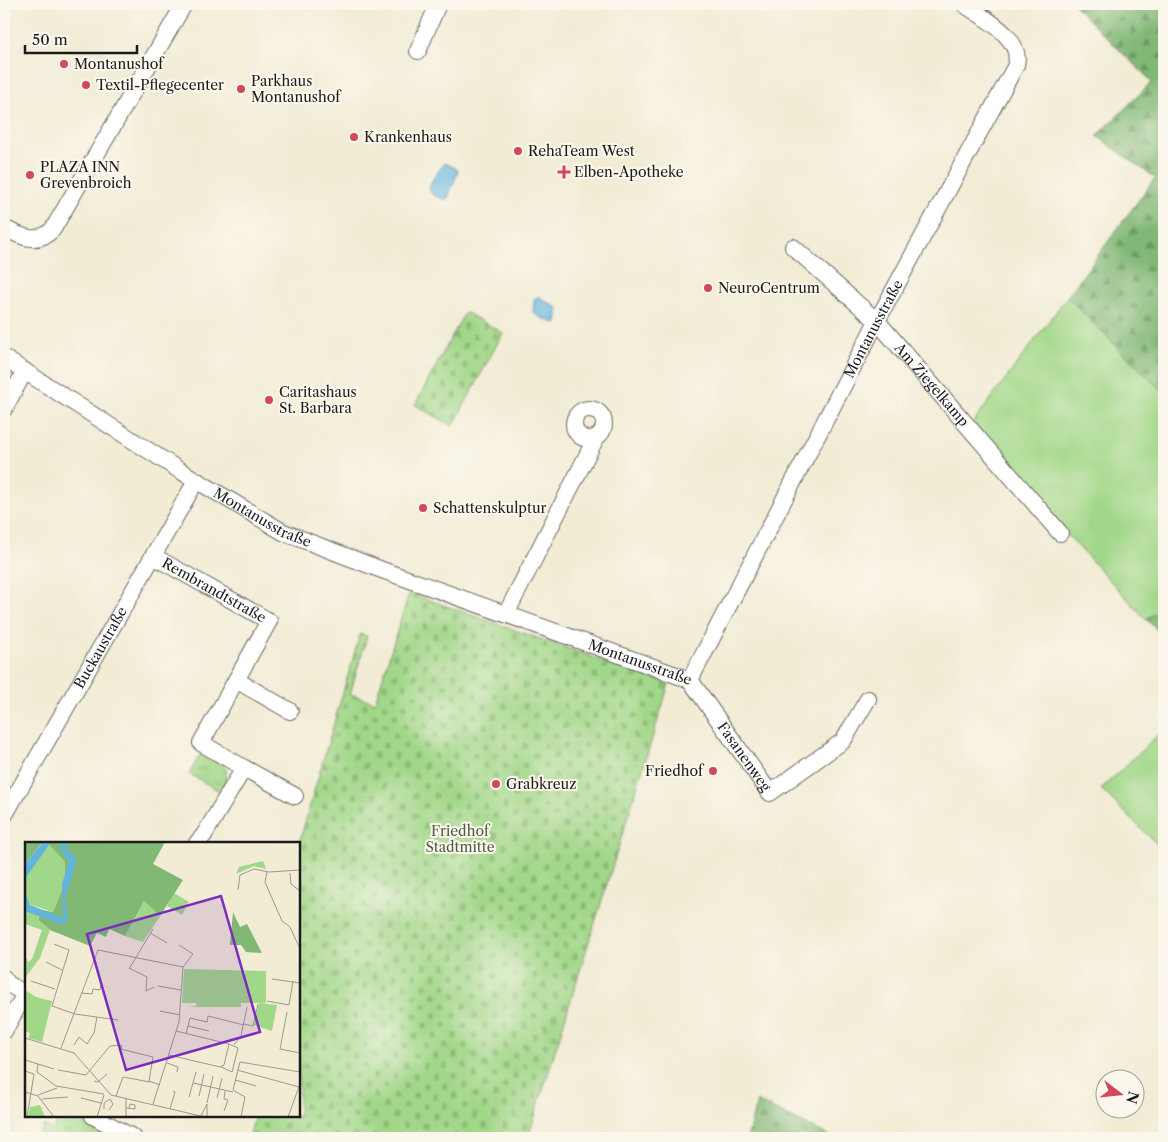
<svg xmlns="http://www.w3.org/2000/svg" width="1168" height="1142" viewBox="0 0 1168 1142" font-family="'Libre Caslon Text',serif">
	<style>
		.grass { fill: #a1d788; stroke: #5e7a52 }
		.forest { fill: url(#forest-firs); stroke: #4e6a48 }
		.cemetery { fill: url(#cemetery-stones); stroke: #5e7a52 }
		.park { fill: url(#park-tufts); stroke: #5e7a52 }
		.water { fill: #62b4dd; stroke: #3f687c }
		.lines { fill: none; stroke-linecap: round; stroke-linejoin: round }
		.minor-casing { stroke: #67655d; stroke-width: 18 }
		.minor { stroke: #fff; stroke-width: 16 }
		.poi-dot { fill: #d1495b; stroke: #fbf7ec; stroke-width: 2 }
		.labels { text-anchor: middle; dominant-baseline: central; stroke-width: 4; stroke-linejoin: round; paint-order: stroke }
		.poi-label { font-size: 14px; fill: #1c1c1c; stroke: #fbf7ec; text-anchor: start }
		.street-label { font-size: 14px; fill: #1c1c1c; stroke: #fbf7ec }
		.park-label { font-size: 14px; fill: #4b5d42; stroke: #fbf7ec }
		.inset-road { fill: none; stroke: #9c998b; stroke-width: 1 }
		.view { fill: #7b2cbf; fill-opacity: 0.15; stroke: #7b2cbf; stroke-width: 2.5 }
		.inset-edge { fill: none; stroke: #1c1c1c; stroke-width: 2.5 }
	</style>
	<defs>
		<pattern id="forest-firs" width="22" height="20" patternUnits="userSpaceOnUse" patternTransform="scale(1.25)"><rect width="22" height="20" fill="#80b874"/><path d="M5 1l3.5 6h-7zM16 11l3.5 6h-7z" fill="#68955e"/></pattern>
		<pattern id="cemetery-stones" width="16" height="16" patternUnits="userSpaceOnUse" patternTransform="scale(1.25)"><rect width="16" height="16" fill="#a1d788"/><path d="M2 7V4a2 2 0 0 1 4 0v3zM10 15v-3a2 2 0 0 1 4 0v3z" fill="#8ab875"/></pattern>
		<pattern id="park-tufts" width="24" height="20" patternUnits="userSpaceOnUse" patternTransform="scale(1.25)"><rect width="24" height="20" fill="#a1d788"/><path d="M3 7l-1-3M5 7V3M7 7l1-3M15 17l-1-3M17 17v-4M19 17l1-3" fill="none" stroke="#8ab875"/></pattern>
	</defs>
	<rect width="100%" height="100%" fill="#fbf7ec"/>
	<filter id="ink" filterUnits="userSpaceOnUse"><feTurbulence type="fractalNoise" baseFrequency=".02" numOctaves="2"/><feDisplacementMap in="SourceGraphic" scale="10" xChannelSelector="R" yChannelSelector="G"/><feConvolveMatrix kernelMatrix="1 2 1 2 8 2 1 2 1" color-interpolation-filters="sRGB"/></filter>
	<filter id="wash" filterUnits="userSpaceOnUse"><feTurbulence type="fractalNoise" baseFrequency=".0096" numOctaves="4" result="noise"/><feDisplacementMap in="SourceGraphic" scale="20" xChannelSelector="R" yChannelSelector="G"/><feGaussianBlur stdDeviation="1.12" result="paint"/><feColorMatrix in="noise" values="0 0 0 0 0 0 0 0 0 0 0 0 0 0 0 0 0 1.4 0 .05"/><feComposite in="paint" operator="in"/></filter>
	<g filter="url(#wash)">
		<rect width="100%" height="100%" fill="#f2ecd5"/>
		<!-- grass -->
		<g class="grass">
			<polygon points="1067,297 1164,393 1164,608 1146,619 1060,527 972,424"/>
			<polygon points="1164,729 1164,851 1101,789"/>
		</g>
		<!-- forest -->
		<g class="forest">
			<polygon points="1073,4 1164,4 1164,393 1067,297 1155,178 1097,136 1152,82"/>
			<polygon points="1164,608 1164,637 1146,619"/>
			<polygon points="757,1101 830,1136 835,1138 747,1138"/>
		</g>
		<!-- cemetery -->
		<g class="cemetery">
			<polygon points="465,312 503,333 453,426 415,405"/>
			<polygon points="409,593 669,684 528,1138 249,1138 255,1116 299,1116 299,843 360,634 367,636 350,694 375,702"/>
		</g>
		<!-- park -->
		<g class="park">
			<path d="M201 753C222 765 235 765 220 791L189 774Z"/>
			<polygon points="61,1116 77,1116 121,1138 37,1138 44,1125 53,1130"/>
		</g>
		<!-- water -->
		<g class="water">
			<polygon points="444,163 456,168 458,172 448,198 445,200 433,195 429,190 431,182"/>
			<polygon points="538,296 559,309 557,324 541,318 533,312 534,300"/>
		</g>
	</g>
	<g filter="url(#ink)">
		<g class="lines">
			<defs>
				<g id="minor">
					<polyline points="418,51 438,4"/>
					<path d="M4 228C21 237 38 245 53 229L183 6"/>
					<path id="s1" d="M793 247 877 321 1060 533"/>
					<path id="s2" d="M4 358 179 470 283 532 382 570 690 680"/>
					<polyline points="4,409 25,371"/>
					<circle cx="589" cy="424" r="15"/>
					<path id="s3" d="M153 556 269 621 201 743 244 768 204 835 197 843"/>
					<polyline points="506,614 596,438"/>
					<polyline points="236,680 290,711"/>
					<path id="s4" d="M690 680 877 321 1016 65C1023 37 983 18 964 4"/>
					<path id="s5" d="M690 680 770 793 843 741 868 699"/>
					<polyline points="244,768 295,796"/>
					<path id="s6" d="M4 816 196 481"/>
					<polyline points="4,978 8,984 26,994"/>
					<polyline points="4,1031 25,994"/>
					<polyline points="93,1116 134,1138"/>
				</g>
			</defs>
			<!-- minor casing -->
			<use href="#minor" class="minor-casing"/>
			<!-- minor -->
			<use href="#minor" class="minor"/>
		</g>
	</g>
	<!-- markers -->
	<g class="poi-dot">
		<circle cx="64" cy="64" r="5"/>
		<circle cx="86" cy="85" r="5"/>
		<circle cx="241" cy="89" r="5"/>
		<circle cx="354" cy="137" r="5"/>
		<circle cx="518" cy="151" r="5"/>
		<path d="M561.5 164.5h5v5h5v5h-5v5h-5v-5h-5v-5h5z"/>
		<circle cx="30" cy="175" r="5"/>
		<circle cx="708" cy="288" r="5"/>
		<circle cx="269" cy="400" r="5"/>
		<circle cx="423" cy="508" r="5"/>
		<circle cx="713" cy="771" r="5"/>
		<circle cx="496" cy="784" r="5"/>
	</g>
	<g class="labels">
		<!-- poi labels -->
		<g class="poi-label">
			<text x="74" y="64">Montanushof</text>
			<text x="251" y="81">Parkhaus<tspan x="251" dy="16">Montanushof</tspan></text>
			<text x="96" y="85">Textil-Pflegecenter</text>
			<text x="364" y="137">Krankenhaus</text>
			<text x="528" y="151">RehaTeam West</text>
			<text x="40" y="167">PLAZA INN<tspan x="40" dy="16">Grevenbroich</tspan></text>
			<text x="574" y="172">Elben-Apotheke</text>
			<text x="718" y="288">NeuroCentrum</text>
			<text x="279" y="392">Caritashaus<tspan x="279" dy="16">St. Barbara</tspan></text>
			<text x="433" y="508">Schattenskulptur</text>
			<text x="703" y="771" text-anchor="end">Friedhof</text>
			<text x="506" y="784">Grabkreuz</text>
		</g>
		<!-- street labels -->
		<g class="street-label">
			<text stroke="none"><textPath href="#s4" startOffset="396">Montanusstraße</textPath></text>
			<text stroke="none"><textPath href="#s1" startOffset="196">Am Ziegelkamp</textPath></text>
			<text stroke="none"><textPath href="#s2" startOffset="304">Montanusstraße</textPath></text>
			<text stroke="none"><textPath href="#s3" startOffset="70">Rembrandtstraße</textPath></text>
			<text stroke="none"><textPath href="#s6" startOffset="194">Buckaustraße</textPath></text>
			<text stroke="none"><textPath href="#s2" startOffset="709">Montanusstraße</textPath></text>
			<text stroke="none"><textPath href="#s5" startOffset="94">Fasanenweg</textPath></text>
		</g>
		<!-- park labels -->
		<g class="park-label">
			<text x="460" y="831">Friedhof<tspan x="460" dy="16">Stadtmitte</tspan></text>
		</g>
	</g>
	<!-- overview -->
	<g transform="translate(25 842)">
		<rect width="275" height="275" fill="#f2ecd5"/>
		<path d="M24 1 40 20V41L28 70 3 62 0 51V37L5 27ZM238 19 241 27 229 24 211 32 214 25ZM149 51 164 60 157 73 142 64ZM119 59 135 74 118 100 100 94Z" fill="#a1d788"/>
		<path d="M0 0H140L128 22 158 38 135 74 119 59 100 94 84 87 81 95 72 91 65 104 25 88 13 78 17 68 28 70 40 41V20L24 2H16L0 22ZM208 70 215 85 222 82 237 111 221 110 216 103H205Z" fill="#80b874"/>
		<path d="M159 127 241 129V161H216V165H163L171 164V161H157Z" fill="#a1d788"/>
		<path d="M1 68 15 72 13 78 25 88 15 116 0 136V114L3 120 7 117 17 88 0 82ZM0 148 11 155 27 159 17 200 3 196 5 191 0 189ZM234 161 252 163 247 189 229 183ZM15 263 20 275H3L5 265Z" fill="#a1d788"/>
		<path d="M18 0H26L0 37V22ZM36 0H42L41 7 48 12 51 21 40 57 43 79 36 82 0 69V51L5 63 38 76 37 42 44 19 36 9Z" fill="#62b4dd"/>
		<path class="inset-road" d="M242 30 240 40 257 79 265 85 275 107M265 31 266 42 275 49M213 48 215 33 229 27 244 30 275 28M125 91 142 101M29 102 44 108 27 164 50 172 93 178M154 103 168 112 158 125M21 120 37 128M104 126 122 135 121 149 129 145M104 127 128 87M247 137 275 141M6 139 30 147M133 144 156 148M56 151 67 152 68 147 75 148 76 143M242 159 264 163 268 139M135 169 155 173M262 170 255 207 275 211M219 182 228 184 233 162M163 184 184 189M161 192 165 176 182 180 183 174 219 183M0 196 49 211 86 253 180 275M49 203 54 195 62 202 69 191 72 175M97 203 96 207 128 215 124 239 135 243M209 203 216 194 222 165M36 206 73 108 158 125M144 213 195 225 199 223 204 202 151 189M0 218 29 227M142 221 153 225 152 230M13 222 12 230 31 244 79 252M196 225 207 230 213 206 204 202M33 228 61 233 85 204 96 203M212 228 274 245M0 229 9 232 2 275M210 238 231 244M69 239 73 240 82 232M168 241 208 250M0 250 13 254 29 275M13 253 32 246M91 254 98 235 125 240M174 254 179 232M164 255 171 230M56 256 76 261M192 256 197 236M17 257 43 255M182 261 188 234M128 262 154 180 158 125M101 266 110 267V263L105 262 104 266M79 267V261L85 257 88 262 84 268M145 267 150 250 148 249M199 269 203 258 199 257 200 249M176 274 182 262V275M72 275 79 253M101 275V256M216 275 220 255 208 248 215 220 275 230M263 275 275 242"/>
		<path class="view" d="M196 54 235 190 101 228 62 92Z"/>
		<rect width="275" height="275" class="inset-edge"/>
	</g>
	<!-- margin -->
	<rect width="1168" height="1142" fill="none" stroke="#fbf7ec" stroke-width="20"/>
	<!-- north arrow -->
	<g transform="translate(1120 1094) rotate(106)"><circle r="24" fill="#fbf7ec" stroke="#a29f99"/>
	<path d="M0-4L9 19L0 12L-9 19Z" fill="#d1495b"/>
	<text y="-8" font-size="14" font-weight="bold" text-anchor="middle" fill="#1c1c1c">N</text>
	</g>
	<!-- scale -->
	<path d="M25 45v8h112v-8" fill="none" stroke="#1c1c1c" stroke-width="2.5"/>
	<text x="32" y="45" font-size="15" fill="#1c1c1c" stroke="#fbf7ec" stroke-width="4" paint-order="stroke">50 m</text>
</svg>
